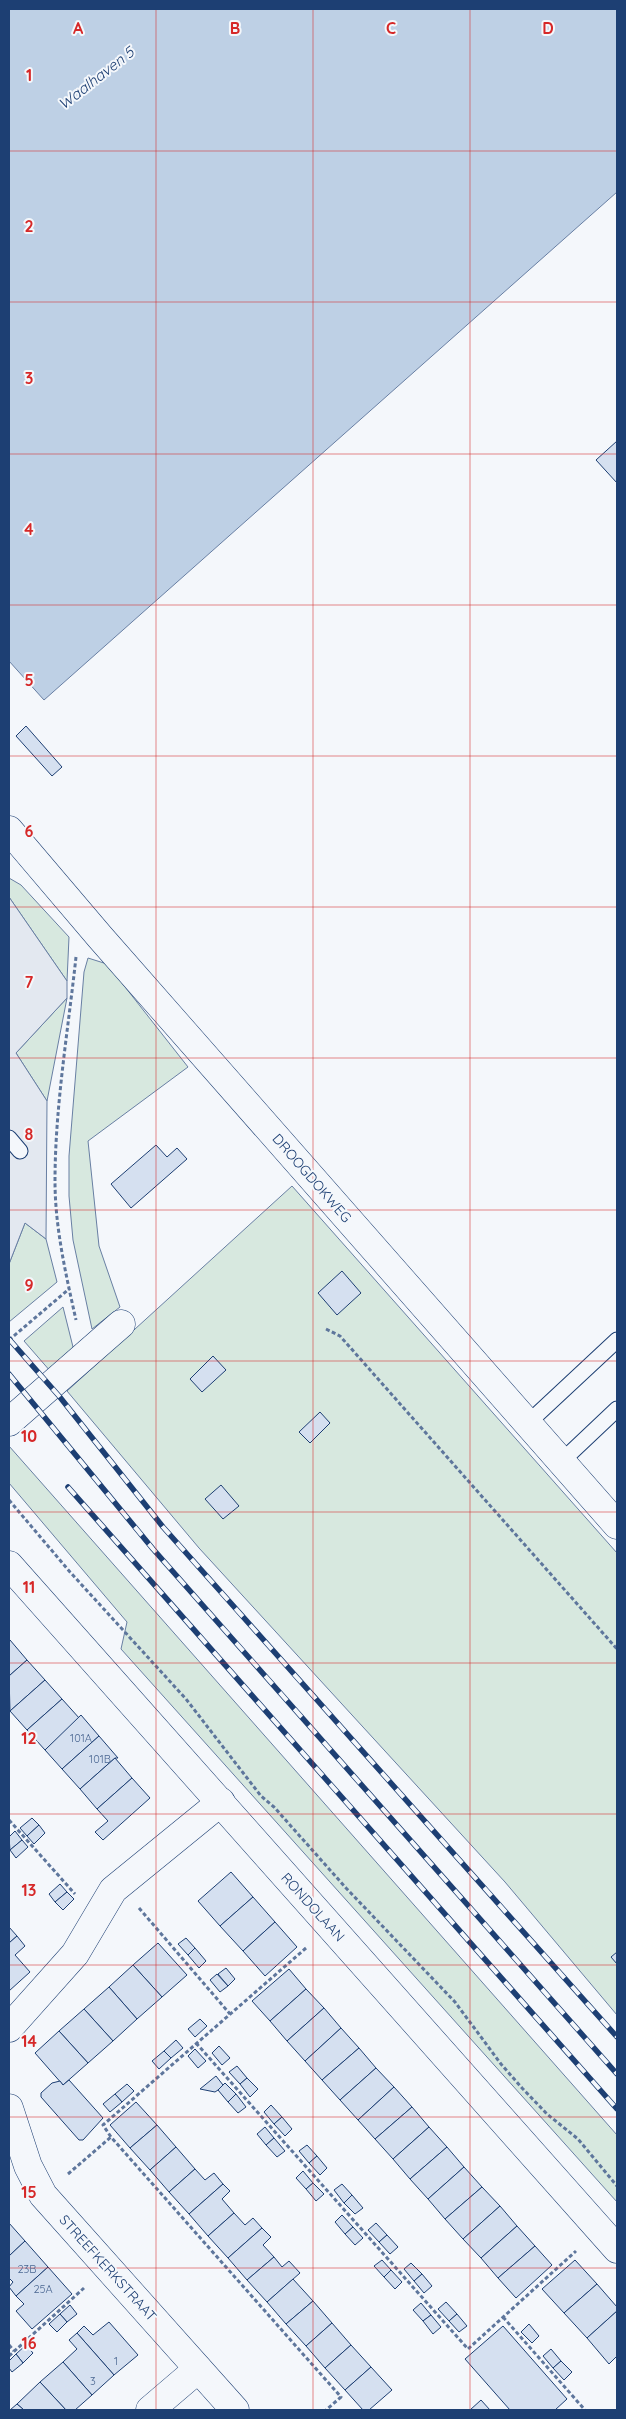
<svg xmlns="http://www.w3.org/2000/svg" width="626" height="2419" viewBox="0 0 626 2419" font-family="Quicksand,sans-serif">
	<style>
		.green { fill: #d7e8df; stroke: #687fa3 }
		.parking { fill: #e3e8f0; stroke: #687fa3 }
		.water { fill: #bed0e5; stroke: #687fa3 }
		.building { fill: #d5e0f0; stroke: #1d3f73 }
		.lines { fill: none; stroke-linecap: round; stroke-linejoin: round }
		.service-casing { stroke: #1d3f73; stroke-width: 17 }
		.minor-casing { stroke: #1d3f73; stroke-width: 29 }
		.path { stroke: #5e769c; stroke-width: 3; stroke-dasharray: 4 2.5; stroke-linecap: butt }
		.service { stroke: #f4f7fb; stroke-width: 15 }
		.minor { stroke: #f4f7fb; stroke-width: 28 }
		.rail-casing { stroke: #1d3f73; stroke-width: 5.5 }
		.rail { stroke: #f4f7fb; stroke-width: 4; stroke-dasharray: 11; stroke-linecap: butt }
		.grid { fill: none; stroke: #d62828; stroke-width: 1; stroke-opacity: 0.55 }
		.labels { text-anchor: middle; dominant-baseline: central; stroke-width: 4; stroke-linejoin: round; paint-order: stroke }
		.number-label { font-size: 11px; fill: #4b6792 }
		.street-label { font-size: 14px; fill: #1d3f73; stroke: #f4f7fb }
		.water-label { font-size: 15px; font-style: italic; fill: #1d3f73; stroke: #f4f7fb }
		.grid-label { font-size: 16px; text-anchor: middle; font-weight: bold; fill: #d62828; stroke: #f4f7fb; stroke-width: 4; stroke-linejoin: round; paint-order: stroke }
	</style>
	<rect width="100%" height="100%" fill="#f4f7fb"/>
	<!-- green -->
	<g class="green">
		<polygon points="9,878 21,885 69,937 67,981 9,897"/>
		<polygon points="88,958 107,964 188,1067 88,1141 99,1246 120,1307 92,1329 73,1240 69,1196 69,1156 84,972"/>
		<polygon points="67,998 47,1101 16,1053"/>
		<polygon points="292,1186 617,1553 617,2015 505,1882 199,1548 67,1391"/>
		<polygon points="25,1223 46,1239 57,1282 9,1322 9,1264"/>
		<polygon points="63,1307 74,1351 51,1372 24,1341"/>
		<polygon points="9,1446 617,2135 617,2202 121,1649 127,1622 9,1483"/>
	</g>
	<!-- parking -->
	<polygon class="parking" points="9,897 67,981 67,998 16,1053 47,1101 46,1239 25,1223 9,1264"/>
	<!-- water -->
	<polygon class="water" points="9,9 617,9 617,192 44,700 9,661"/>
	<!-- building -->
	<g class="building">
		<polygon points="617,441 617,483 596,460"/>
		<polygon points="26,726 62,767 52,776 16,736"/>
		<polygon points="156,1145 167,1157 177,1148 187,1159 131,1208 111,1184"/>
		<polygon points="342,1271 361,1293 337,1315 318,1293"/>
		<polygon points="213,1356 226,1370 202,1392 190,1379"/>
		<polygon points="320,1412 330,1423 310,1443 299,1432"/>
		<polygon points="221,1485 239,1506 223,1519 205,1499"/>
		<polygon points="10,1640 27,1660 9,1676 9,1642"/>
		<polygon points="27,1660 45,1680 10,1711 9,1676"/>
		<polygon points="45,1680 62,1699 27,1730 10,1711"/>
		<polygon points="62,1699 80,1719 45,1750 27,1730"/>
		<polygon points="81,1715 99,1736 62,1769 45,1750"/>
		<polygon points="99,1736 118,1758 115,1758 80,1789 62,1769"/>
		<polygon points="115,1758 132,1778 97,1809 80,1789"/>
		<polygon points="132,1778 150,1798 103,1840 95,1832 108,1821 97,1809"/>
		<polygon points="32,1818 39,1825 27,1836 20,1828"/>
		<polygon points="39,1825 45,1833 34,1844 27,1836"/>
		<polygon points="15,1831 22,1840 10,1850 9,1837"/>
		<polygon points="22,1840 28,1847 16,1858 10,1850"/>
		<polygon points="231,1872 253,1897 220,1926 198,1901"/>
		<polygon points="60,1884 67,1892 55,1902 49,1894"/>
		<polygon points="67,1892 74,1899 63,1910 55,1902"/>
		<polygon points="253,1897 275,1922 243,1951 220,1926"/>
		<polygon points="275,1922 297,1947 265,1976 243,1951"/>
		<polygon points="9,1927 17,1936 9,1943"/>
		<polygon points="17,1936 25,1946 15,1955 30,1972 9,1991 9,1943"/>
		<polygon points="186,1938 195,1948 188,1955 178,1944"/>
		<polygon points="158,1943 187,1975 162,1997 133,1965"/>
		<polygon points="195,1948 206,1961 199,1968 188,1955"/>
		<polygon points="617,1952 617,1964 611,1957"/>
		<polygon points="133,1965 162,1997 137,2019 109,1987"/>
		<polygon points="226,1968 235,1979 228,1986 218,1974"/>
		<polygon points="289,1969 306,1989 270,2021 252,2001"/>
		<polygon points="217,1974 228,1986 220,1992 210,1980"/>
		<polygon points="109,1987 137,2019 113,2041 84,2009"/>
		<polygon points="306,1989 324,2008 287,2041 270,2021"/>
		<polygon points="324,2008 341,2028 305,2061 287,2041"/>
		<polygon points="84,2009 113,2041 88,2063 59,2031"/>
		<polygon points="200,2019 207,2026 195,2037 188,2029"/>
		<polygon points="341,2028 359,2048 322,2080 305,2061"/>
		<polygon points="59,2031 88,2063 63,2085 35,2053"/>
		<polygon points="176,2040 183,2048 171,2058 164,2051"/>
		<polygon points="219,2046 230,2058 222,2065 212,2053"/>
		<polygon points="359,2048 376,2068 340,2100 322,2080"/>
		<polygon points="195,2049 206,2061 198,2068 188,2056"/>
		<polygon points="164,2051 171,2058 159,2069 152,2061"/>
		<polygon points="237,2066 247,2078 240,2084 229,2072"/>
		<polygon points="376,2068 394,2087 358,2120 340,2100"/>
		<polygon points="216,2076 223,2085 218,2090 215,2092 200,2089"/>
		<polygon points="247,2078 258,2089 250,2097 240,2084"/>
		<polygon points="69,2080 103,2118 83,2140 79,2140 41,2097 41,2093 52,2083 60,2081 63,2085"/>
		<polygon points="225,2083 236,2094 228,2102 218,2090"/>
		<polygon points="127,2084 134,2091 122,2102 115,2094"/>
		<polygon points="394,2087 412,2107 375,2139 358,2120"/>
		<polygon points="115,2094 122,2102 110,2112 103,2104"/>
		<polygon points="236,2094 246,2107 238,2113 228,2102"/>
		<polygon points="136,2102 157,2125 130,2148 110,2125"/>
		<polygon points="271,2105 282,2117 274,2124 264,2112"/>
		<polygon points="412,2107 429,2127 393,2159 375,2139"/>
		<polygon points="282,2117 292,2129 285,2136 274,2124"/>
		<polygon points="157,2125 176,2147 150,2170 130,2148"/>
		<polygon points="265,2127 274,2138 266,2145 257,2134"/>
		<polygon points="429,2127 447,2147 410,2179 393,2159"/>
		<polygon points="274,2138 285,2151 277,2157 266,2145"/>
		<polygon points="307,2145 317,2156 309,2163 299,2151"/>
		<polygon points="176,2147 195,2169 169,2192 150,2170"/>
		<polygon points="447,2147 464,2167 428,2199 410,2179"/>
		<polygon points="317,2156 327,2168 320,2175 309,2163"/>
		<polygon points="464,2167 482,2187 445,2219 428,2199"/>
		<polygon points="195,2169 205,2180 214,2173 223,2184 189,2214 169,2192"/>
		<polygon points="303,2171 313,2183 306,2189 296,2178"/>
		<polygon points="313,2183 324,2194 316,2201 306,2189"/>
		<polygon points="223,2184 230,2191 222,2199 234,2213 208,2236 189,2214"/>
		<polygon points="342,2184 352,2195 344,2203 334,2190"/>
		<polygon points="482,2187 500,2206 463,2239 445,2219"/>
		<polygon points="352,2195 363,2208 355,2214 344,2203"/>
		<polygon points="500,2206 517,2226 481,2258 463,2239"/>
		<polygon points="234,2213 245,2225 253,2218 262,2228 228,2258 208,2236"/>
		<polygon points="342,2215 353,2227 345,2234 335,2222"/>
		<polygon points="9,2223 25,2241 9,2256"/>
		<polygon points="376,2223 387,2235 379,2242 368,2230"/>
		<polygon points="517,2226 535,2246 498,2278 481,2258"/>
		<polygon points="353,2227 363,2238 355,2245 345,2234"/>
		<polygon points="262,2228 271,2237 263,2245 274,2257 247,2280 228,2258"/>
		<polygon points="387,2235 398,2247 390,2254 379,2242"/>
		<polygon points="25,2241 48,2267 16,2296 9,2287 13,2282 9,2278 9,2256"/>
		<polygon points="535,2246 552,2265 516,2298 498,2278"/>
		<polygon points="274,2257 282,2267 289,2261 300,2273 267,2302 247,2280"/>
		<polygon points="382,2260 391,2270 384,2277 374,2266"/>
		<polygon points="575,2260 597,2284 564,2313 542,2289"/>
		<polygon points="411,2263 422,2274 414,2281 404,2269"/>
		<polygon points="48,2267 72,2294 32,2329 16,2311 24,2304 16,2296"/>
		<polygon points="391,2270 402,2282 395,2289 384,2277"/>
		<polygon points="422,2274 432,2286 424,2293 414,2281"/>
		<polygon points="293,2279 313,2301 286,2324 267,2302"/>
		<polygon points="597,2284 617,2307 617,2311 587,2338 564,2313"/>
		<polygon points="313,2301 332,2323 306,2346 286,2324"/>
		<polygon points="446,2302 457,2314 449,2321 438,2309"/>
		<polygon points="421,2303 431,2315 423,2321 413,2310"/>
		<polygon points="70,2305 77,2314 67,2322 60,2314"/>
		<polygon points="617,2311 617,2356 609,2364 587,2338"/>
		<polygon points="60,2314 67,2322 57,2332 49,2324"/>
		<polygon points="457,2314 467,2326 459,2332 449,2321"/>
		<polygon points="431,2315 441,2327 433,2334 423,2321"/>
		<polygon points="109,2322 138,2355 114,2375 77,2333 84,2326 93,2335"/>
		<polygon points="332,2323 351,2345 325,2368 306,2346"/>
		<polygon points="529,2324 539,2336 532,2343 521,2332"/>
		<polygon points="503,2326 567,2399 555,2410 510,2410 465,2359"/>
		<polygon points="77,2333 114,2375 92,2395 63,2362 77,2349 69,2340"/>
		<polygon points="26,2345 33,2353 23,2363 16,2354"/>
		<polygon points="351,2345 371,2367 345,2390 325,2368"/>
		<polygon points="551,2349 561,2361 553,2368 543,2356"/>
		<polygon points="16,2354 23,2363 12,2372 9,2368 9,2361"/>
		<polygon points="561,2361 572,2372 564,2380 553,2368"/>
		<polygon points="63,2362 92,2395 75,2410 66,2410 40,2382"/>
		<polygon points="371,2367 392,2390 369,2410 363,2410 345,2390"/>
		<polygon points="40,2382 66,2410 24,2410 17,2404"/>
		<polygon points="481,2400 490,2410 470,2410"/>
		<polygon points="17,2404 24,2410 10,2410"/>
	</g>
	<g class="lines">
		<defs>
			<g id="service">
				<polyline points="9,1138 20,1151"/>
				<polyline points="528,1423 617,1340"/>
				<polyline points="562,1461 617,1409"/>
			</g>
			<g id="minor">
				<polyline points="9,830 100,937 617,1525"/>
				<polyline points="9,1422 121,1324"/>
				<polyline points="9,1565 617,2249"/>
				<polyline points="9,2028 75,1954 113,1890 221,1802"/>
				<polyline points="9,2108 28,2166 43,2195 235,2410"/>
				<polyline points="150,2410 198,2369"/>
			</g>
		</defs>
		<!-- service casing -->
		<use href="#service" class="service-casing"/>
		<!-- minor casing -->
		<use href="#minor" class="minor-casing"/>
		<!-- path -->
		<g class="path">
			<path d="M76 957C68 1031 55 1107 55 1181 55 1228 66 1275 76 1320"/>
			<polyline points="326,1329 340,1336 617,1649"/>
			<polyline points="9,1340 69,1289"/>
			<polyline points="9,1500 70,1572 186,1699 261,1796 274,1807 346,1888 455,2002 501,2064 522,2088 547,2114 578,2139 617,2186"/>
			<polyline points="9,1820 75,1894"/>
			<polyline points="139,1908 230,2014"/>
			<polyline points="306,1948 103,2125 111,2137 341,2397 326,2410"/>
			<polyline points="196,2043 468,2349 576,2251"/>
			<polyline points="68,2174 111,2137"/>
			<polyline points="503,2317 585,2410"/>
			<polyline points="9,2345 14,2351"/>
			<polyline points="9,2356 84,2288"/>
		</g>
		<!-- service -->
		<use href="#service" class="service"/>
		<!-- minor -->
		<use href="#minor" class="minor"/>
		<defs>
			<g id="rail">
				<polyline points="9,1339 59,1396 163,1527 617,2037"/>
				<polyline points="9,1374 153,1549 617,2074"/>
				<polyline points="68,1487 617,2109"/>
			</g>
		</defs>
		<!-- rail casing -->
		<use href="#rail" class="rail-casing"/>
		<!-- rail -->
		<use href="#rail" class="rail"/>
	</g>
	<!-- grid -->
	<path class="grid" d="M156 9V2410M313 9V2410M470 9V2410M9 151H617M9 302H617M9 454H617M9 605H617M9 756H617M9 907H617M9 1058H617M9 1210H617M9 1361H617M9 1512H617M9 1663H617M9 1814H617M9 1965H617M9 2117H617M9 2268H617"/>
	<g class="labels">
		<!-- number labels -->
		<g class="number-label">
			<text x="81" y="1738">101A</text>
			<text x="100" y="1759">101B</text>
			<text x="27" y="2269">23B</text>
			<text x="43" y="2289">25A</text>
			<text x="116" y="2361">1</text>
			<text x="93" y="2381">3</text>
		</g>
		<!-- street labels -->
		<g class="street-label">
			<text transform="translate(312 1178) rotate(49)">DROOGDOKWEG</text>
			<text transform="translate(313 1907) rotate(48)">RONDOLAAN</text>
			<text transform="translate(108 2268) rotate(48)">STREEFKERKSTRAAT</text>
		</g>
		<!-- water labels -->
		<g class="water-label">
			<text transform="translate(96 78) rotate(-38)">Waalhaven 5</text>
		</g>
	</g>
	<g class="grid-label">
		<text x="78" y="34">A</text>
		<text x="235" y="34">B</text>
		<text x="391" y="34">C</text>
		<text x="548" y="34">D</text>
		<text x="29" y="81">1</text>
		<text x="29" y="232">2</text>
		<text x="29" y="384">3</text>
		<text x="29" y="535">4</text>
		<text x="29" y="686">5</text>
		<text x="29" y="837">6</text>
		<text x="29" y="988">7</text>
		<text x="29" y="1140">8</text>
		<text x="29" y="1291">9</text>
		<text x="29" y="1442">10</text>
		<text x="29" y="1593">11</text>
		<text x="29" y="1744">12</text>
		<text x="29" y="1896">13</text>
		<text x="29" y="2047">14</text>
		<text x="29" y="2198">15</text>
		<text x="29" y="2349">16</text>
	</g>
	<!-- border -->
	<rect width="626" height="2419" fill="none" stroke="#1d3f73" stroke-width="20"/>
</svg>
